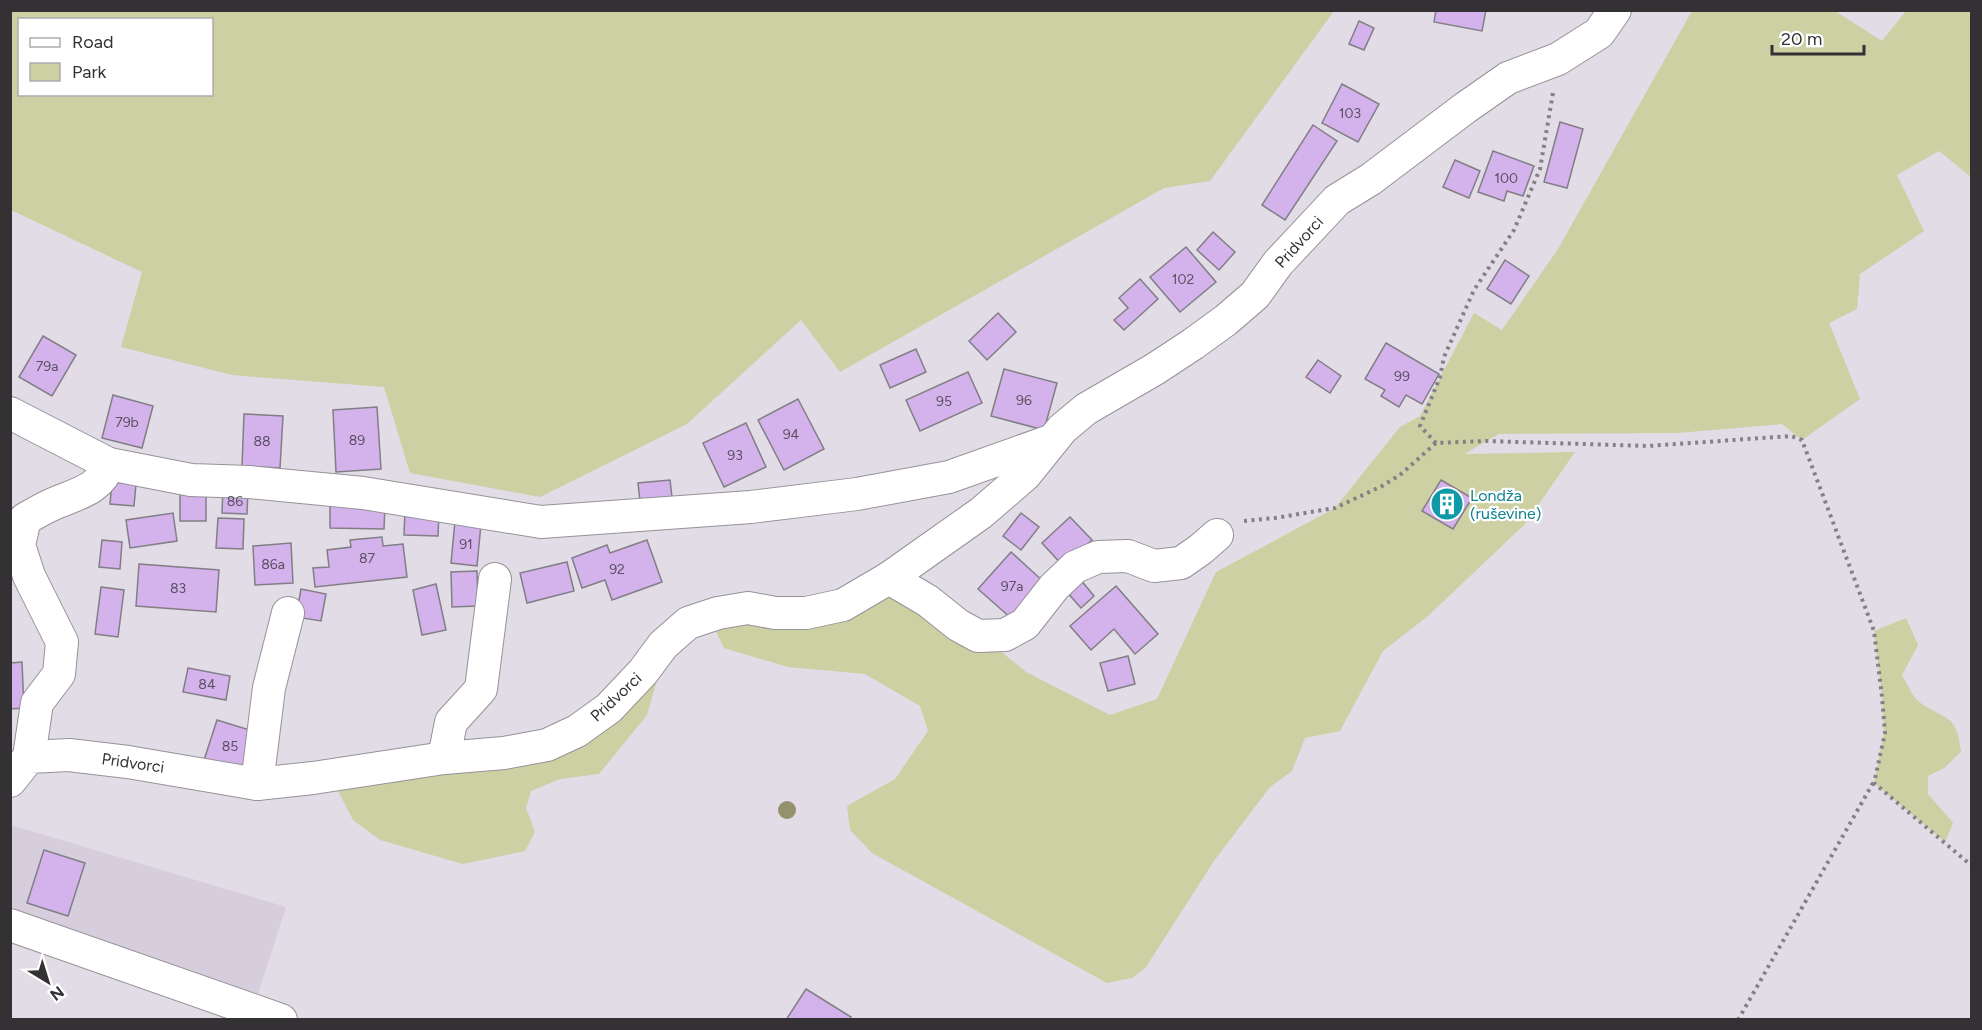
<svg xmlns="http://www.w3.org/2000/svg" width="1982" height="1030" viewBox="0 0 1982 1030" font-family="Figtree,sans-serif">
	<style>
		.built { fill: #d6cedd }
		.green { fill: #cdd0a3; fill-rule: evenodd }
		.building { fill: #d4b2eb; stroke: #827e85; stroke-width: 1.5 }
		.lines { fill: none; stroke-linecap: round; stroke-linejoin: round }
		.minor-casing { stroke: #969299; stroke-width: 34 }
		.path { stroke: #848186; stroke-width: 4; stroke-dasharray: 3 4.5; stroke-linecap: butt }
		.minor { stroke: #fff; stroke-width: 32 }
		.tree { fill: #93926c }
		.labels { text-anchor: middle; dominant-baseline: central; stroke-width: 4.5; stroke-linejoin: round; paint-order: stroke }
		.number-label { font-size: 14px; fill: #5b5162 }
		.street-label { font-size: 16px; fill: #333134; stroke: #fff }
		.culture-label { font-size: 16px; fill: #0d838f; stroke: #fff; text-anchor: start }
	</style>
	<rect width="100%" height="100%" fill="#e1dce5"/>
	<!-- built -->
	<polygon class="built" points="11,825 286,907 256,1000 11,918"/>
	<!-- green -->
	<g class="green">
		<path d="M11 10H1334V11L1210 181 1164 188 840 372 801 320 687 424 540 497 410 473 384 387 232 375 121 347 142 272 11 210ZM20 20H212V94H20Z"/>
		<polygon points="1692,11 1835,11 1882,41 1906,11 1971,11 1971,177 1939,151 1897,175 1924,231 1860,274 1857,309 1829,323 1860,399 1802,440 1782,424 1678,433 1499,434 1464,454 1575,452 1525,524 1428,616 1383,651 1340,731 1305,738 1292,771 1270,787 1214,861 1146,967 1132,978 1107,983 872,853 850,830 847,806 895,779 928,731 920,706 865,674 788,667 724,648 713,625 883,595 999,650 1026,672 1110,715 1157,699 1216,572 1335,508 1400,427 1420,416 1474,313 1502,330 1558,249"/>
		<path d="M1906 618 1918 645 1902 675C1907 683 1912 696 1919 702 1946 721 1957 713 1961 752L1944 768 1928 776V794L1953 823 1945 842 1874 783 1884 733 1882 696 1874 631Z"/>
		<polygon points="661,666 647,715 599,774 560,779 531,791 526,808 535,832 525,851 463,864 380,840 353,820 335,785 515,766"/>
	</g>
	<!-- building -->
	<g class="building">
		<polygon points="1436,10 1486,10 1482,31 1434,22"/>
		<polygon points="1359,21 1374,28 1364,50 1349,44"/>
		<polygon points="1342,84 1379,104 1358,142 1322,123"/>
		<polygon points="1560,122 1583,129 1567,188 1544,182"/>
		<polygon points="1313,125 1337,141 1285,220 1262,205"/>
		<polygon points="1493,151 1534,166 1523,196 1507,191 1504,201 1478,192"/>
		<polygon points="1455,160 1480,171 1469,198 1443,187"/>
		<polygon points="1213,232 1235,252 1219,270 1197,250"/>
		<polygon points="1186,247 1216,282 1180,312 1150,277"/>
		<polygon points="1505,260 1529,276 1511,304 1487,289"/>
		<polygon points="1140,279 1158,299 1124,330 1114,320 1128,308 1119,298"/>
		<polygon points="998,313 1016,332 987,360 969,341"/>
		<polygon points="43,336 76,355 52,396 19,377"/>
		<polygon points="1386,343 1439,374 1422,404 1406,395 1399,407 1381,396 1385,390 1365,379"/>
		<polygon points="916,349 926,372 890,388 880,365"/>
		<polygon points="1318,360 1341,376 1330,393 1306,377"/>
		<polygon points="1004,369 1057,383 1044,430 991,416"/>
		<polygon points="968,372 982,403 920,431 906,400"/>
		<polygon points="113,395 153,406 142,448 102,438"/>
		<polygon points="798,399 824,449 784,470 758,420"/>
		<polygon points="377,407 381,469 336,472 333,410"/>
		<polygon points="244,414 283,416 280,468 242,466"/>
		<polygon points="746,423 766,467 724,487 703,443"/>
		<polygon points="670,480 672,497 640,501 638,483"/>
		<polygon points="1441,480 1472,498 1453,529 1422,511"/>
		<polygon points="112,482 136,484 134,506 110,504"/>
		<polygon points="223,487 248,489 247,514 222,513"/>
		<rect x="180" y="494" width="26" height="27"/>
		<polygon points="330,502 385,503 384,529 330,528"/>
		<polygon points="405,510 439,511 438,536 404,535"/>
		<polygon points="173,513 177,541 130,548 126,520"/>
		<polygon points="1021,513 1039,527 1021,550 1003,536"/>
		<polygon points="1070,517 1092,540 1064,567 1042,543"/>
		<polygon points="218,518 244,519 243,549 216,548"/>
		<polygon points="455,521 481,524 477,566 451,563"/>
		<polygon points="382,537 383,546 403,544 407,577 315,587 313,568 329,567 327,550 351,547 350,540"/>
		<polygon points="102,540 122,542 120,569 99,567"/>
		<polygon points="647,540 662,582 612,600 605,580 582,588 572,558 607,545 610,553"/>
		<polygon points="291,543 293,583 255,585 253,546"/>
		<polygon points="1011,552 1045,583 1012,619 978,589"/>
		<polygon points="567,562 574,591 527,603 520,573"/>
		<polygon points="139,564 219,570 216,612 136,606"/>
		<polygon points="477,571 478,606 452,607 451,572"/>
		<polygon points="1080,579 1094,596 1081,608 1066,591"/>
		<polygon points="436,584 446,630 422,635 413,590"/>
		<polygon points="1116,586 1158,634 1135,654 1114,629 1091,650 1070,626"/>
		<polygon points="101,587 124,590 118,637 95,634"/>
		<polygon points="301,589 326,594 321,621 296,617"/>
		<polygon points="1128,656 1135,684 1108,691 1100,663"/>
		<polygon points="22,662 24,708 10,709 10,663"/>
		<polygon points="188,668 230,676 226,700 183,692"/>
		<polygon points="217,720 256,732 244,772 204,760"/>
		<polygon points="44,850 85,863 68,916 27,903"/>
		<polygon points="806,989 851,1017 849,1020 786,1020"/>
	</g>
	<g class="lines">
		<defs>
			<g id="minor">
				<polyline points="10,413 109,464 191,480 249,482 363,493 541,522 751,507 857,494 949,477 1053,440"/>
				<polyline points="889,578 928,601 958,625 978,636 1005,635 1025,624 1054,587 1075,567 1098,557 1128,556 1154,566 1181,563 1201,549 1217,535"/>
				<path d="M29 757 37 703 59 674 62 642 29 576 19 545 25 519C36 513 47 506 58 502 80 493 101 488 109 464"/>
				<polyline points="444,758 451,722 481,689 495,579"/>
				<polyline points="10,781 29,757 69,755 128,762 257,784 313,778 444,758 504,753 547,745 577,731 609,708 643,672 663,645 688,623 718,613 748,608 775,613 806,613 843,605 889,578 981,513 1025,475 1062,429 1086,409 1155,369 1193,344 1226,320 1255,295 1278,263 1337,200 1371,179 1465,108 1508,78 1558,59 1599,33 1615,10"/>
				<polyline points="257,784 269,688 288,613"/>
				<polyline points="10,925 281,1020"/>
			</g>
		</defs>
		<!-- minor casing -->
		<use href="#minor" class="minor-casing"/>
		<!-- path -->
		<g class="path">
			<polyline points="1436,443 1420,426 1440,377 1444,357 1474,290 1514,230 1540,169 1553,93"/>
			<polyline points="1244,521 1275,518 1335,508 1382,486 1400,475 1436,443 1486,441 1648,446 1791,436 1802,440 1874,631 1882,697 1885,733 1874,783 1972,866"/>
			<polyline points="1738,1020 1873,783"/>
		</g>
		<!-- minor -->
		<use href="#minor" class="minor"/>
	</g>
	<!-- trees -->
	<circle class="tree" cx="787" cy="810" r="9"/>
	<!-- icons -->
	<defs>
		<symbol id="building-disc" viewBox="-11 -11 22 22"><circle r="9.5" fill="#0f9aa8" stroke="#fff"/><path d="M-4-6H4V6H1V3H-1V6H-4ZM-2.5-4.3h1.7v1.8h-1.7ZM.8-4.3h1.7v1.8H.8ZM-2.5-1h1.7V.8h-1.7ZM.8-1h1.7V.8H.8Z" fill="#fff"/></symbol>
	</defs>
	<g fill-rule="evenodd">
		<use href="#building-disc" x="1428" y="485" width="38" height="38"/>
	</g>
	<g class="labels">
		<!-- number labels -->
		<g class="number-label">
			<text x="1350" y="113">103</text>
			<text x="1506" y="178">100</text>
			<text x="1183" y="279">102</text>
			<text x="47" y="366">79a</text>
			<text x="1402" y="376">99</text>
			<text x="1024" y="400">96</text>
			<text x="944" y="401">95</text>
			<text x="127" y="422">79b</text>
			<text x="791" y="434">94</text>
			<text x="357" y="440">89</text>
			<text x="262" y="441">88</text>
			<text x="735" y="455">93</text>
			<text x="235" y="501">86</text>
			<text x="466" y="544">91</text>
			<text x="367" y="558">87</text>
			<text x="273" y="564">86a</text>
			<text x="617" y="569">92</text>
			<text x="1012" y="586">97a</text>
			<text x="178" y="588">83</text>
			<text x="207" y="684">84</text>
			<text x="230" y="746">85</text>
		</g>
		<!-- street labels -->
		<g class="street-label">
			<text transform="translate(1299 242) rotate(-48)">Pridvorci</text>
			<text transform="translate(616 697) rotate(-43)">Pridvorci</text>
			<text transform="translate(133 763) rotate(8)">Pridvorci</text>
		</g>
		<!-- culture labels -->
		<g class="culture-label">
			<text x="1470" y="495">Londža<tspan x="1470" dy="18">(ruševine)</tspan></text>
		</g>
	</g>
	<!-- border -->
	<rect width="1982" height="1030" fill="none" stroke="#333134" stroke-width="24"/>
	<!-- legend -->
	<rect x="18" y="18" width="195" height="78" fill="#ffffff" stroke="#adadae" stroke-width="1.5"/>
	<rect x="30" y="38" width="30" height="9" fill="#ffffff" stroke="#adadae" stroke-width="1.5"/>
	<text x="72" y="48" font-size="18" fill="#333134">Road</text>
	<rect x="30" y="63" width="30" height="18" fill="#cdd0a3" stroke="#adadae" stroke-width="1.5"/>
	<text x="72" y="78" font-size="18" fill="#333134">Park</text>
	<!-- north arrow -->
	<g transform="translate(48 982) rotate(142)" stroke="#ffffff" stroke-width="4.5" paint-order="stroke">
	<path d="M0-4.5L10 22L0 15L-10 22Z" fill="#333134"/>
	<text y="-9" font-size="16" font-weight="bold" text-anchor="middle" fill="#333134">N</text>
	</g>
	<!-- scale -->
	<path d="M1772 45v9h92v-9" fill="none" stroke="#333134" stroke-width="3"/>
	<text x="1781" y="45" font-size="18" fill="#333134" stroke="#ffffff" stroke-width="4.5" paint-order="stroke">20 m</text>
</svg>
